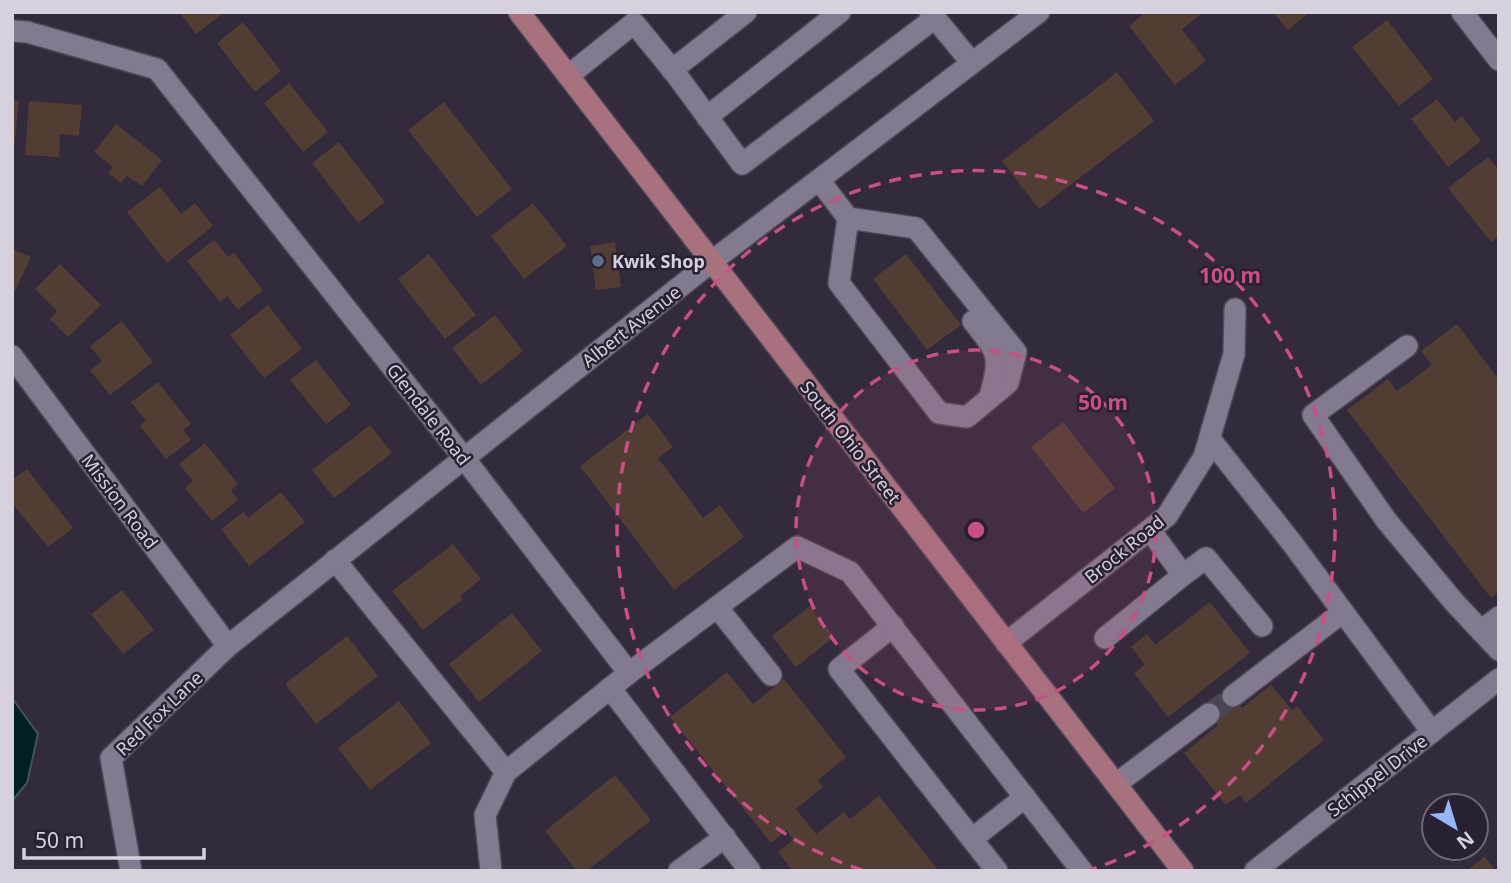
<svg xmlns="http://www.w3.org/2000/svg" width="1511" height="883" viewBox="0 0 1511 883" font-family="'Noto Sans',sans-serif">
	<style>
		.water { fill: #002024; stroke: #40555c; stroke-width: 2 }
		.building { fill: #523d34 }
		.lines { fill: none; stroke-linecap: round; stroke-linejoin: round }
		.minor-tunnel { stroke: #4c4354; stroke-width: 21; stroke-dasharray: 21 10; stroke-linecap: butt }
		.minor-casing { stroke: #504857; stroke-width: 24 }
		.major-casing { stroke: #504857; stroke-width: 24 }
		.minor { stroke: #847a8f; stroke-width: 21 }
		.major { stroke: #a7727e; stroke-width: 21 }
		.ring { fill: none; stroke: #c85082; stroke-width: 3.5; stroke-dasharray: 12 9 }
		.service-dot { fill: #5c6f8a; stroke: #292132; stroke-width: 2.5 }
		.labels { text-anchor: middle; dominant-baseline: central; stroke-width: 5; stroke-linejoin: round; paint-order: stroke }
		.poi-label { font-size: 18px; font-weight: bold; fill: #d7d1dd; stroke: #292132; text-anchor: start }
		.street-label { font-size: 18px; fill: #d7d1dd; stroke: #292132 }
		.centre { fill: #c85082; stroke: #292132; stroke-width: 3.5 }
		.ring-label { font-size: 21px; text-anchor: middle; font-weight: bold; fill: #c85082; stroke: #292132; stroke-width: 5; stroke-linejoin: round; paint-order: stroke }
	</style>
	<rect width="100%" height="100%" fill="#332a3c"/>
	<!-- water -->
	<polygon class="water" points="12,698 38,734 27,783 12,801"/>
	<!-- building -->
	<g class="building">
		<polygon points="179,12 225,12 196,34"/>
		<polygon points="1146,12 1198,12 1200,15 1182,29 1206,61 1175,85 1129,26"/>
		<polygon points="1273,12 1310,12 1288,30"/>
		<polygon points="1387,20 1433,79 1399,106 1352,47"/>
		<polygon points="243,22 281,71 255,92 217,43"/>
		<polygon points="1117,72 1154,121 1039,209 1002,161"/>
		<polygon points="289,83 328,132 303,152 264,103"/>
		<polygon points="1437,99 1455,122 1462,116 1481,141 1448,167 1411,119"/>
		<polygon points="12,100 19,101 14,147 12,147"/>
		<polygon points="29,101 82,105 79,136 60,134 59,157 25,155"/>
		<polygon points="444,102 512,189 477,217 408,130"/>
		<polygon points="116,124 162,160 142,186 127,176 121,183 108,173 113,167 94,152"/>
		<polygon points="339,142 385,202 358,223 312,163"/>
		<polygon points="1488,157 1499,170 1499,236 1491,242 1448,188"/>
		<polygon points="160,187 181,214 195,203 213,226 167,263 127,212"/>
		<polygon points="533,203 567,246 524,279 491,236"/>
		<polygon points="214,240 228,257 234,253 263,290 238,310 227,296 220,302 187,261"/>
		<polygon points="615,242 621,287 596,290 590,246"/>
		<polygon points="12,249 31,257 15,291 12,289"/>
		<polygon points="429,254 476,315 445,339 398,279"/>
		<polygon points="906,254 961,325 927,350 873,279"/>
		<polygon points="60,264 101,305 68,337 50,319 57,311 35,289"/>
		<polygon points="268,305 302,349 264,378 230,335"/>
		<polygon points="495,315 523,351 481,385 452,348"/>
		<polygon points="122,321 153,362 110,395 90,370 102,361 90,346"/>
		<polygon points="1457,324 1499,380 1499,592 1491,598 1347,410 1388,379 1397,391 1432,365 1421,351"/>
		<polygon points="316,360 351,405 326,424 290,380"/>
		<polygon points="158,382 191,424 183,430 191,440 166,459 140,426 146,421 131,402"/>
		<polygon points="648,414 673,447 658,458 703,518 720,505 744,537 674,590 580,466"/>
		<polygon points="1063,422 1115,488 1083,513 1031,447"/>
		<polygon points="370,425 392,453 334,498 312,470"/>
		<polygon points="205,443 238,484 231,490 238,500 212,521 185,488 193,481 179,464"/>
		<polygon points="27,469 73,528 48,547 12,503 12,480"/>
		<polygon points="281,492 305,522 249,566 221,529 243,512 248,518"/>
		<polygon points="453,544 481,579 460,596 463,599 423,630 392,591"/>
		<polygon points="122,590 154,630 123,654 91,614"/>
		<polygon points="1210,602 1250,653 1168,717 1134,673 1145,665 1131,647 1147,634 1155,645"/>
		<polygon points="810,606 834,637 796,667 772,636"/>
		<polygon points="512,613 542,651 479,702 449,664"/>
		<polygon points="347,636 378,676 316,724 285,684"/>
		<polygon points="727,672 753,704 784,679 846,757 818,780 823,787 796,809 816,834 844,812 850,819 879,796 939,871 793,871 778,852 793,840 786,830 771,843 670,717"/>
		<polygon points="1271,685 1292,710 1297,706 1324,740 1246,803 1240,795 1226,805 1184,753 1218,725 1204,707 1226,689 1242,708"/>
		<polygon points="399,701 431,743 370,790 338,748"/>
		<polygon points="615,775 651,820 587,871 577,871 545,831"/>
		<polygon points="1485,857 1496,871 1466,871"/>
	</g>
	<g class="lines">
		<!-- minor-tunnel -->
		<polyline class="minor-tunnel" points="1209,714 1233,696"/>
		<defs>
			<g id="minor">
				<polyline points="930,12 972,63"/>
				<polyline points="1462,12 1499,60"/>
				<polyline points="12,31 27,32 157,69 464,458 629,673"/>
				<polyline points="672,70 746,12"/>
				<polyline points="568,76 634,23 675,73 742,164 935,18"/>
				<polyline points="707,117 840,12"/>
				<polyline points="819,180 848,218 839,283 939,413 967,417 1008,383 1016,352 916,228 848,218"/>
				<path d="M973 321C998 353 1002 355 990 396"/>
				<polyline points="1407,346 1313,415 1386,520 1454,602 1499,650"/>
				<polyline points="12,356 228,646"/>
				<polyline points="1210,439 1292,543 1432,732"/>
				<polyline points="335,560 506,772"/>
				<polyline points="1183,575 1206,558 1262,626"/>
				<polyline points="717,607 771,675"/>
				<polyline points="893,626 839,669 997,871"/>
				<polyline points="1481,631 1499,617"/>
				<polyline points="1105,638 1183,575 1150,530"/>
				<polyline points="1006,643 1167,516 1204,457 1234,354 1235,309"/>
				<polyline points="610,688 750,871"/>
				<polyline points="1233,696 1343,612"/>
				<polyline points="1116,784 1209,714"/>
				<polyline points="972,839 1025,797"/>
				<polyline points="131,871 111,758 228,646 711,262 1039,12"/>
				<polyline points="491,871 485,815 506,772 629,673 797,547 850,572 1082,871"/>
				<polyline points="679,871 725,837"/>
				<polyline points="1255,871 1499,679"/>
			</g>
			<polyline id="major" points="519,12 1183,871"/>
		</defs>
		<!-- minor casing -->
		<use href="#minor" class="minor-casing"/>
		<!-- major casing -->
		<use href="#major" class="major-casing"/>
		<!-- minor -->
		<use href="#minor" class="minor"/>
		<!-- major -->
		<use href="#major" class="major"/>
	</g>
	<!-- distance rings -->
	<circle cx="976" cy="530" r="180" fill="#c85082" fill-opacity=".12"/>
	<g class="ring">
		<circle cx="976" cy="530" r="180"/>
		<path d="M862 870A359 359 0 1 1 1090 870"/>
	</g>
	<!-- markers -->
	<circle class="service-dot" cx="598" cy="261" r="7"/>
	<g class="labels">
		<!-- poi labels -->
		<g class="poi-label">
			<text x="612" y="261">Kwik Shop</text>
		</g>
		<!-- street labels -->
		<g class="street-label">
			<text transform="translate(631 326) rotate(-38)">Albert Avenue</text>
			<text transform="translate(429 414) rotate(52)">Glendale Road</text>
			<text transform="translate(851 442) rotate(52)">South Ohio Street</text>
			<text transform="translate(120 501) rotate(53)">Mission Road</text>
			<text transform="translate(1124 549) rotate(-39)">Brock Road</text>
			<text transform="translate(159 713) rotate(-44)">Red Fox Lane</text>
			<text transform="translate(1377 775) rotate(-38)">Schippel Drive</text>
		</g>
	</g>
	<circle cx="976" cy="530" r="10" class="centre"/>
	<g class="ring-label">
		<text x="1230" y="283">100 m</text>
		<text x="1103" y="410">50 m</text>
	</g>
	<!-- border -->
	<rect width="1511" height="883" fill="none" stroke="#d7d1dd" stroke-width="28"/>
	<!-- north arrow -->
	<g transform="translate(1455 827) rotate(142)"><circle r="33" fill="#292132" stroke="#6f6776" stroke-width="2"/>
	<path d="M0-5L12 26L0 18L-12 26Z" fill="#96b6fd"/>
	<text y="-10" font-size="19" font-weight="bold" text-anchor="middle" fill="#d7d1dd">N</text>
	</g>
	<!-- scale -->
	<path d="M24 848v10h180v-10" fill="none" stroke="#d7d1dd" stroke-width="3.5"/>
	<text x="35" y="848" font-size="21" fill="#d7d1dd" stroke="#292132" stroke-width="5" paint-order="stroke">50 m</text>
</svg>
